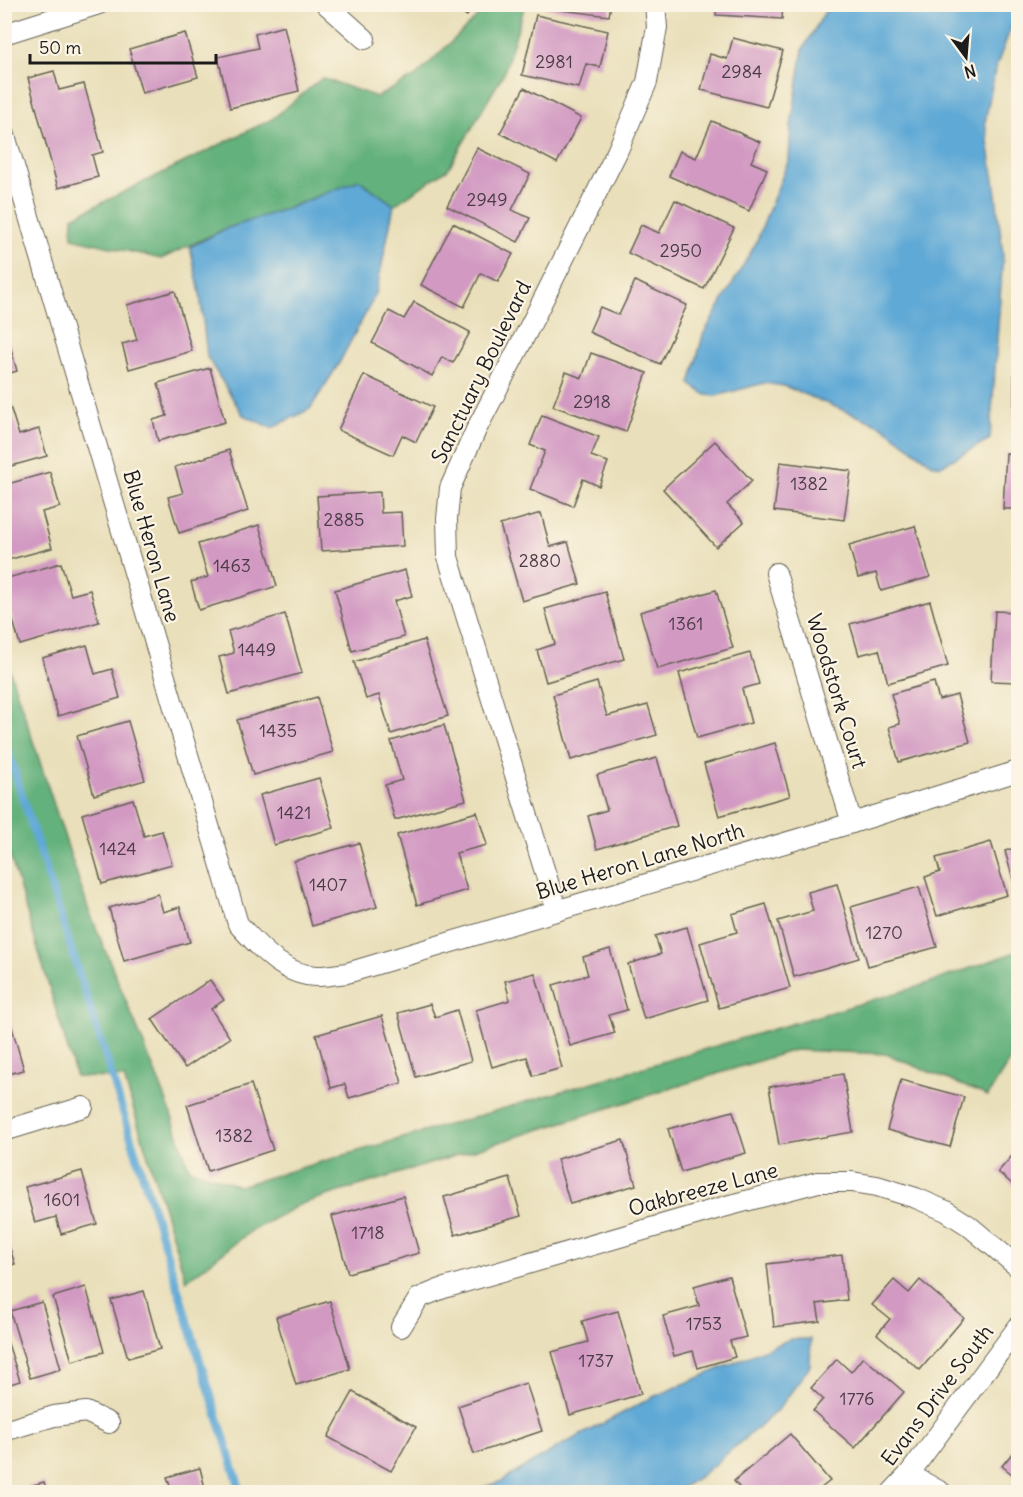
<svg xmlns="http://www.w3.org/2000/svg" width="1023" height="1497" viewBox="0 0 1023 1497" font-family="Delius,sans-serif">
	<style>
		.forest { fill: #63b17b; stroke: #40664c; stroke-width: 1.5 }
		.water { fill: #5fa9d6; stroke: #3e6279; stroke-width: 1.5 }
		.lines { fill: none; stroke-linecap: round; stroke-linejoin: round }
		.stream { stroke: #5fa9d6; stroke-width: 8 }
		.building { fill: #d299c2 }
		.street-casing { stroke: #646053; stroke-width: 22 }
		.street { stroke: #fff; stroke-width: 20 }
		.labels { text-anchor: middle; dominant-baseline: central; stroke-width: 4.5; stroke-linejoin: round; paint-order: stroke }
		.number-label { font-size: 18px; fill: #4a3b46 }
		.street-label { font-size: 21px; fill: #1c1c1c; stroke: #fcf5e5 }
	</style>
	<rect width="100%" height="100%" fill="#fcf5e5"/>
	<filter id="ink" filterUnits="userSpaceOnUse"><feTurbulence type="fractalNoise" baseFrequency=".0167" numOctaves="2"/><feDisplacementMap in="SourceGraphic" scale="12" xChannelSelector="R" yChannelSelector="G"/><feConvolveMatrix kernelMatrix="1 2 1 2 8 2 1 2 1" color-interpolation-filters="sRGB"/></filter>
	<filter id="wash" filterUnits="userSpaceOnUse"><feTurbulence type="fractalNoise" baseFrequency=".008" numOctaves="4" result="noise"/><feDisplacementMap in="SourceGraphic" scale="24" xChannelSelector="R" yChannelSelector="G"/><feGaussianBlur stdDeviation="1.35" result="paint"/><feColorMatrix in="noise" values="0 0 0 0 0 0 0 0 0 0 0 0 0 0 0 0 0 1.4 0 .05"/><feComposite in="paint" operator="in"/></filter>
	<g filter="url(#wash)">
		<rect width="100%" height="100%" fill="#e9dfba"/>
		<!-- forest -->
		<g class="forest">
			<polygon points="485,5 525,5 504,73 448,169 394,205 359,180 291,207 225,229 161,259 72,238 73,217 272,119 322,78 377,97 416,76 481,13"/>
			<polygon points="4,653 88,908 166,1099 189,1168 239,1186 920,986 1018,951 1018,1047 988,1096 886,1054 794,1050 301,1204 251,1231 186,1281 124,1078 76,1077 5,839"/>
		</g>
		<!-- water -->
		<g class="water">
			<polygon points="848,5 1014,5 1015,17 995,70 985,122 995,186 1003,255 990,439 941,466 932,464 882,426 784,386 764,383 716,396 706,395 690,384 703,335 756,243 789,159 791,126 803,49 826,10"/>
			<polygon points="359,180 394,205 376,294 338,365 310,409 272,428 243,415 207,357 200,293 190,247 225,229 291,207"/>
			<polygon points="790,1339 811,1339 810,1366 778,1410 702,1475 675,1492 470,1492 502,1481 560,1446 653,1397"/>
		</g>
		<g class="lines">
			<!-- stream -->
			<polyline class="stream" points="4,739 109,1067 241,1492"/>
		</g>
		<g id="blocks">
			<!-- building -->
			<g class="building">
				<polygon points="446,4 474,4 467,16"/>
				<polygon points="545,4 611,4 609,16 545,8"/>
				<polygon points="716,4 783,4 782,19 716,15"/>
				<polygon points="536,15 608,31 600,67 586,64 579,88 522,75"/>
				<polygon points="284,26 299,91 230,108 218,57 258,48 255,34"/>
				<polygon points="185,33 198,77 142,93 129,49"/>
				<polygon points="733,38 783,51 767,107 701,90 710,54 727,59"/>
				<polygon points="54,71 59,90 84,84 103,152 92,155 98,177 58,188 28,78"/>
				<polygon points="524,88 581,118 557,163 500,133"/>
				<polygon points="712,121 760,142 751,162 767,169 749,211 669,176 680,151 696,158"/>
				<polygon points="477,148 530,174 512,210 530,218 518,242 447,206"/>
				<polygon points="675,200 734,228 704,289 628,253 641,225 659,233"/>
				<polygon points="453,223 513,254 498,282 481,273 464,307 421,285"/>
				<polygon points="635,281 687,305 660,364 589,332 600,307 619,315"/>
				<polygon points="175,291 192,351 129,369 122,344 137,340 127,305"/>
				<polygon points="1016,294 1018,294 1018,350 1015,350"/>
				<polygon points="414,302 470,332 453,363 442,357 432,376 372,343 389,311 404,319"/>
				<polygon points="7,334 17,371 4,375 4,335"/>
				<polygon points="591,353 647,373 626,432 553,406 566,372 582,378"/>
				<rect x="1014" y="361" width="4" height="73"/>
				<polygon points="210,368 225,422 158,441 153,420 167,416 158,383"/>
				<polygon points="364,375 433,407 416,442 402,435 393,455 338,430"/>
				<polygon points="8,400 19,435 39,429 47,456 4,468 4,401"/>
				<polygon points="542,415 599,437 591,456 608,462 599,486 583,479 573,506 530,489 545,451 530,445"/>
				<polygon points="715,441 752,481 727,504 744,522 716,547 663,489"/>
				<polygon points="229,450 248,511 179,533 168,497 183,493 175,467"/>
				<polygon points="1006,453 1018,454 1018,509 1003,509"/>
				<polygon points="780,462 851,471 844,520 774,511"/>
				<polygon points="50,472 60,507 42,512 52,548 4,561 4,485"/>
				<polygon points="380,492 381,513 401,512 403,546 321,551 317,496"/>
				<polygon points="541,513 550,547 568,542 580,584 522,601 500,525"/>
				<polygon points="259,525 277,586 199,610 191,582 208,577 198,544"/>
				<polygon points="915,526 930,577 881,591 876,573 858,578 849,545"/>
				<polygon points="61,563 71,595 90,590 99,622 20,645 4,589 4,579"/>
				<polygon points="405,570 412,596 394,601 404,637 352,651 335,590"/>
				<polygon points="716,590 733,648 657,669 640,612"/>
				<polygon points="605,592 624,659 546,682 537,650 555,644 545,609"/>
				<polygon points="930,601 948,666 888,683 879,650 859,655 850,624"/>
				<polygon points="995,611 1018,612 1018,682 991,681"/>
				<polygon points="285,614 302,673 229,694 219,657 234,653 228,631"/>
				<polygon points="424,640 448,716 391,734 379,695 366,699 354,662"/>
				<polygon points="87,645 95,674 112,669 120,698 58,716 42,658"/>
				<polygon points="750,653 759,684 742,689 751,723 697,738 679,673"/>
				<polygon points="597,682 607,716 648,705 657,735 571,760 553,695"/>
				<polygon points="934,682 939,700 957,695 970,742 899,762 889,727 900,724 891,694"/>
				<polygon points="317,697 333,752 253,775 237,720"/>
				<polygon points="128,721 145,780 94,795 77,736"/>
				<polygon points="444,725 466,800 395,820 385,785 402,780 391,741"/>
				<polygon points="775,743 790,796 719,816 704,764"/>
				<polygon points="657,758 677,826 597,849 588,816 607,810 597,775"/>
				<polygon points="319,778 334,828 274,845 260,795"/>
				<polygon points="133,799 144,836 162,831 172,864 102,884 82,814"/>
				<polygon points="477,812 487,845 456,853 467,890 417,905 397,835"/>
				<polygon points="991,842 1007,895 937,916 925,877 940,872 936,858"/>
				<polygon points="359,843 377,907 312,926 294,861"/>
				<polygon points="1018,847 1018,898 1005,851"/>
				<polygon points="837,884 859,958 794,977 778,921 813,911 808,892"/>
				<polygon points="919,887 937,947 868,966 851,907"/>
				<polygon points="158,894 163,912 180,907 190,942 124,961 109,908"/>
				<polygon points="766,904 790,988 719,1008 700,943 737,932 732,914"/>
				<polygon points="687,927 708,1000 644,1019 628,964 661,954 655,936"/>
				<polygon points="610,949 627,1010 609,1015 615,1033 570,1046 553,985 588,975 583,957"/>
				<polygon points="535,973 562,1068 533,1076 527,1057 492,1067 476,1010 510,1000 505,981"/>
				<polygon points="210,980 224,1000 211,1009 230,1038 185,1068 152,1019"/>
				<polygon points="430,1004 435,1017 457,1010 471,1061 416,1077 398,1013"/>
				<polygon points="7,1010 24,1070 4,1075 4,1011"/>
				<polygon points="382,1016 402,1083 349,1098 345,1084 331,1088 316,1035"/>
				<polygon points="843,1074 853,1132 779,1145 769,1087"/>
				<polygon points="901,1080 964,1097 950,1147 887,1130"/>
				<polygon points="251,1084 273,1150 208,1171 187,1105"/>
				<polygon points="733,1111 746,1153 681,1172 668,1129"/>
				<polygon points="623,1140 636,1185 570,1204 557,1159"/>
				<polygon points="1018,1149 1018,1189 998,1172"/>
				<polygon points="82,1171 97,1224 61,1234 56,1217 35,1223 25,1187"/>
				<polygon points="510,1178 521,1216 455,1235 444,1197"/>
				<polygon points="403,1196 419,1253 348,1273 332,1216"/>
				<polygon points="4,1231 15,1264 4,1267"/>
				<polygon points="842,1255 847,1300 817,1304 820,1321 774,1327 767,1264"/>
				<polygon points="729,1276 746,1337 730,1341 735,1357 698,1368 693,1351 674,1356 663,1316 699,1306 694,1286"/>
				<polygon points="894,1280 909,1293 920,1280 964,1318 920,1370 877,1334 890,1319 872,1305"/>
				<polygon points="86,1287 104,1352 72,1361 53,1297"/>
				<polygon points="144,1291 160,1349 128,1358 111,1300"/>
				<polygon points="330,1301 350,1369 296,1385 276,1317"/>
				<polygon points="42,1302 61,1369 30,1378 10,1311"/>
				<polygon points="618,1311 641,1394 570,1415 552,1352 588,1342 582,1321"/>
				<polygon points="4,1331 20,1381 4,1386"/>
				<polygon points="863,1357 904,1392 855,1448 813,1411 823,1399 811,1388 837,1359 851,1372"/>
				<polygon points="526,1383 542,1431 474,1454 458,1406"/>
				<polygon points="353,1392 416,1427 391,1471 328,1437"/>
				<polygon points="790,1434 830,1481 816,1492 743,1492 734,1481"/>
				<polygon points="1018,1446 1018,1479 1002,1466"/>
				<polygon points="200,1468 206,1492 172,1492 167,1477"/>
				<polygon points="44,1482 47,1492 9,1492"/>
			</g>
		</g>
	</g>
	<g filter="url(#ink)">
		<use href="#blocks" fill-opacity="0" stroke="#646053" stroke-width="1.5"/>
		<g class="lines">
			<defs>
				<g id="street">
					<polyline points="326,4 365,39"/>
					<polyline points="4,34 99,4"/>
					<path d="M4 132 238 924C259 947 285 977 319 976 328 976 338 974 347 973L852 823 1018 771"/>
					<polyline points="776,573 852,823"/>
					<polyline points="557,911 448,557 447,519 450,488 476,430 531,324 617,152 647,82 657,27 655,4"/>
					<polyline points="4,1131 83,1107"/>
					<polyline points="401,1327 419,1298 441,1289 723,1207 818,1182 852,1182 877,1186 916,1198 946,1211 968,1225 1018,1267"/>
					<polyline points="4,1431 54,1416 86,1412 109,1423"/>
					<polyline points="909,1474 941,1492"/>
					<polyline points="892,1492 909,1474 1018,1327"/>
				</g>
			</defs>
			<!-- street casing -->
			<use href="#street" class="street-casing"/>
			<!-- street -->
			<use href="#street" class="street"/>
		</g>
	</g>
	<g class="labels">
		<!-- number labels -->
		<g class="number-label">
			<text x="554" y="61">2981</text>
			<text x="742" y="71">2984</text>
			<text x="487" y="199">2949</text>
			<text x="681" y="250">2950</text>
			<text x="592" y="401">2918</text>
			<text x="809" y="483">1382</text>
			<text x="344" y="519">2885</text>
			<text x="540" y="560">2880</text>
			<text x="232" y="565">1463</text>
			<text x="686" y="623">1361</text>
			<text x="257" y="649">1449</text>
			<text x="278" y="730">1435</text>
			<text x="294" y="812">1421</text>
			<text x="118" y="848">1424</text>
			<text x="328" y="884">1407</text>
			<text x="884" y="932">1270</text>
			<text x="234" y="1135">1382</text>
			<text x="62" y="1199">1601</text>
			<text x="368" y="1232">1718</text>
			<text x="704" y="1323">1753</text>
			<text x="596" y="1360">1737</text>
			<text x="857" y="1398">1776</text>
		</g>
		<!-- street labels -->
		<g class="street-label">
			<text transform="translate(481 372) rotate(-64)">Sanctuary Boulevard</text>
			<text transform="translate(152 546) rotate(74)">Blue Heron Lane</text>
			<text transform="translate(837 691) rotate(73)">Woodstork Court</text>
			<text transform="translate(640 861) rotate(-17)">Blue Heron Lane North</text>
			<text transform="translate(703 1189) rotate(-15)">Oakbreeze Lane</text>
			<text transform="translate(937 1395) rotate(-53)">Evans Drive South</text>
		</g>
	</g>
	<!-- margin -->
	<rect width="1023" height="1497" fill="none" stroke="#fcf5e5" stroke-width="24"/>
	<!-- north arrow -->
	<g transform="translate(966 57) rotate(164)" stroke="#fcf5e5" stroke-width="4.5" paint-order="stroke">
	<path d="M0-4.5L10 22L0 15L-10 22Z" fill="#1c1c1c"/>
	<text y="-9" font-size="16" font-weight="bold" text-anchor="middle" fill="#1c1c1c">N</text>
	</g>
	<!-- scale -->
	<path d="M30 54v9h186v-9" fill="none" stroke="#1c1c1c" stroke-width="3"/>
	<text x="39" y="54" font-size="18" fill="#1c1c1c" stroke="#fcf5e5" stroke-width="4.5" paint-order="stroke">50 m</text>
</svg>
